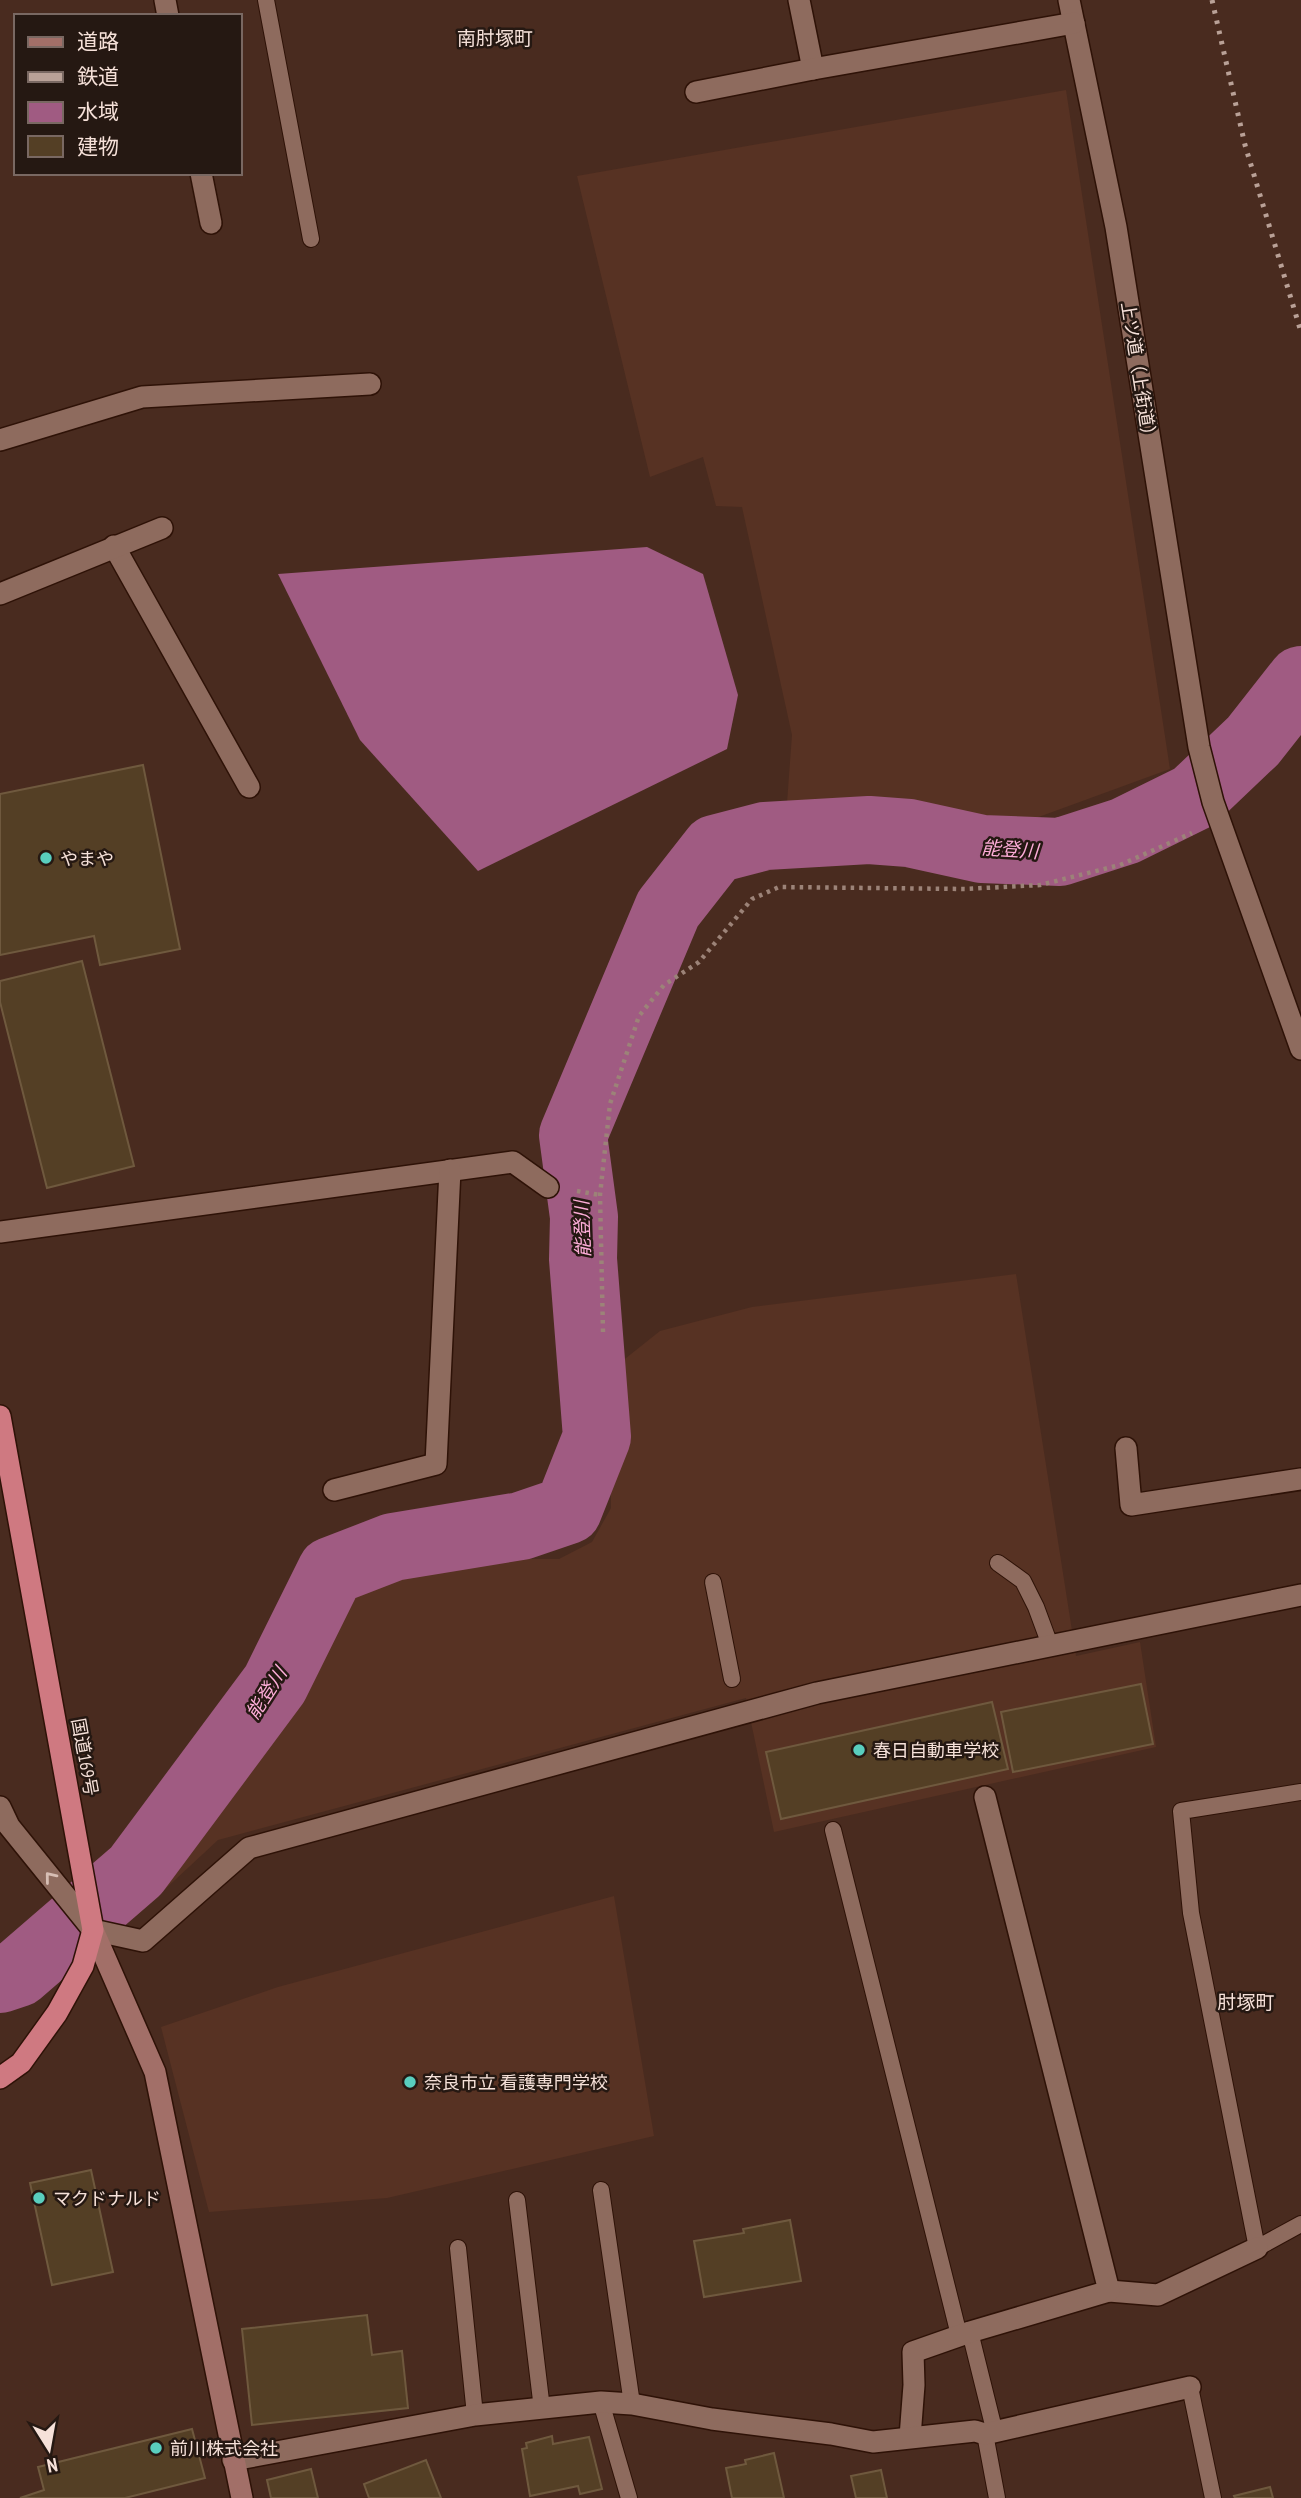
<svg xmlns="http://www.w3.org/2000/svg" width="1301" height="2498" viewBox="0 0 1301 2498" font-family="'PT Sans Narrow','Noto Sans JP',sans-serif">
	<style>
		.built { fill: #573223 }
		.water { fill: #a05b82 }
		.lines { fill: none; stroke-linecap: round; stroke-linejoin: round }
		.river { stroke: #a05b82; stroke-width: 68 }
		.building { fill: #543f25; stroke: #6f593e; stroke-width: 2 }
		.lane-casing { stroke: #2e1207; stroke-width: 18 }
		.street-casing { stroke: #2e1207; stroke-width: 24 }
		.secondary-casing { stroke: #2e1207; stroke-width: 24 }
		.highway-casing { stroke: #2e1207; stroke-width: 24 }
		.path { stroke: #9c8378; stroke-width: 4.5; stroke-dasharray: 3.5 5; stroke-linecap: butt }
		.lane { stroke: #8e6b5e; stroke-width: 16 }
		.street { stroke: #8e6b5e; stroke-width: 21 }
		.secondary { stroke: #a26f68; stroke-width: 21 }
		.highway { stroke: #cf7981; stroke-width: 21 }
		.rail { stroke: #b9a197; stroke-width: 5; stroke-dasharray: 3.5 7; stroke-linecap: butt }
		.oneway { stroke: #d7beb4 }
		.poi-dot { fill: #59cebe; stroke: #251812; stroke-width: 2.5 }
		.labels { text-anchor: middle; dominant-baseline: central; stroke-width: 5; stroke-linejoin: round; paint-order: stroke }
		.street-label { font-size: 18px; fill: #f6e1d9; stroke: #251812 }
		.poi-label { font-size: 18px; fill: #f6e1d9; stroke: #251812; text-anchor: start }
		.neighbourhood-label { font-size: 19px; fill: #f6e1d9; stroke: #251812 }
		.water-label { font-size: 19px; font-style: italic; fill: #fdadd8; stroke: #251812 }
	</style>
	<rect width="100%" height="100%" fill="#492b1f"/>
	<!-- built -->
	<g class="built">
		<polygon points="1066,90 1170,769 1006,829 787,803 792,735 742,507 716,506 703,457 650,477 577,176"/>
		<polygon points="1016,1274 1076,1656 1140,1642 1156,1747 774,1832 746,1698 218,1840 134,1918 126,1887 275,1696 300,1683 339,1590 389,1564 467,1559 559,1559 592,1542 611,1508 611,1370 660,1331 752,1307"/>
		<polygon points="614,1896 654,2136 387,2198 209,2212 161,2027 278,1987"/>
	</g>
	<!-- water -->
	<polygon class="water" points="647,547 703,574 738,695 727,749 478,871 360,740 278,574"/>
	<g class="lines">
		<!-- river -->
		<polyline class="river" points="0,1979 18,1973 136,1871 275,1684 331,1571 393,1547 521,1526 568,1510 597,1437 583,1259 584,1217 573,1135 668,909 715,849 765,836 869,830 909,833 982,849 1060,852 1125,831 1194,797 1253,741 1301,680"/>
	</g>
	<!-- building -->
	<g class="building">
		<polygon points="143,765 180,949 100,965 94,936 0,955 0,794"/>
		<polygon points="82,961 134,1166 47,1188 0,1002 0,981"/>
		<polygon points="1141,1684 1153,1744 1013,1772 1001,1712"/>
		<polygon points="992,1702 1008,1769 781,1819 766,1752"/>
		<polygon points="91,2170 113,2272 52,2285 30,2183"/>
		<polygon points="790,2220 801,2281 704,2297 694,2241 744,2233 743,2229"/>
		<polygon points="367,2315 372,2355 402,2351 408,2408 252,2425 242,2329"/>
		<polygon points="192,2429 205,2478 125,2498 20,2498 44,2490 38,2467"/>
		<polygon points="552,2436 553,2444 589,2437 602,2489 580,2494 578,2486 530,2496 522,2449 527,2448 526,2443"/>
		<polygon points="774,2453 784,2498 732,2498 726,2468 746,2464 745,2460"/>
		<polygon points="426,2460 441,2498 369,2498 364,2484"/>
		<polygon points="311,2469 318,2498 271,2498 267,2480"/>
		<polygon points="881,2470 887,2498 856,2498 851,2476"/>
		<polygon points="1270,2487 1273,2498 1235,2498 1234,2496"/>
	</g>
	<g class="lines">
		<defs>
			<g id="lane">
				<polyline points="266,0 311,239"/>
				<polyline points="998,1563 1023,1581 1036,1607 1050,1645"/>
				<polyline points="713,1582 732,1679"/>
				<polyline points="1301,1792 1181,1811 1191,1913 1257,2248 1301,2224"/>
				<polyline points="833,1830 959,2335"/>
				<polyline points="601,2190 632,2404"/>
				<polyline points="517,2200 542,2409"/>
				<polyline points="458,2248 475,2415"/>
				<polyline points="970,2332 995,2433"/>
				<polyline points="1190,2387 1213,2498"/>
				<polyline points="601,2402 629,2498"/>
				<polyline points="985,2434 997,2498"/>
			</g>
			<g id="street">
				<polyline points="165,0 168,16"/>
				<polyline points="799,0 813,69"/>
				<polyline points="1069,0 1116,227 1199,747 1213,802 1301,1049"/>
				<polyline points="696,92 813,69 1074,23"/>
				<polyline points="201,173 211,223"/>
				<polyline points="0,440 142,397 370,384"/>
				<polyline points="114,546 249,787"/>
				<polyline points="0,594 162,528"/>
				<polyline points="0,1232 513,1162 548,1187"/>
				<polyline points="1126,1448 1131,1505 1301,1479"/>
				<polyline points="334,1490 436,1464 450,1170"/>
				<polyline points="0,1807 9,1826 93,1930 143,1941 249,1848 817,1693 1301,1595"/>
				<polyline points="1109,2291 1158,2295 1257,2248"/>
				<polyline points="910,2437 914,2385 913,2352 970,2332 1109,2291 985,1797"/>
				<polyline points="233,2460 475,2415 601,2402 632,2404 712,2419 831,2434 873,2442 975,2431 985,2434 1190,2387"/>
			</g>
			<polyline id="secondary" points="93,1930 155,2072 242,2498"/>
			<polyline id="highway" points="0,1416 93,1930 83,1966 57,2013 21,2063 0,2078"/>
		</defs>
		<!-- lane casing -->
		<use href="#lane" class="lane-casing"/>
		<!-- street casing -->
		<use href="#street" class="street-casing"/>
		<!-- secondary casing -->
		<use href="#secondary" class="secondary-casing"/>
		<!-- highway casing -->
		<use href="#highway" class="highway-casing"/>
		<!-- path -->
		<g class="path">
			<polyline points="577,1191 600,1195"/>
			<polyline points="603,1332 600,1195 610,1104 639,1016 664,985 699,962 752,899 779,887 965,889 1040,885 1120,865 1192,833"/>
		</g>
		<!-- lane -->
		<use href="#lane" class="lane"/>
		<!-- street -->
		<use href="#street" class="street"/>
		<!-- secondary -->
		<use href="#secondary" class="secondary"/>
		<!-- highway -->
		<use href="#highway" class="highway"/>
		<!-- rail -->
		<polyline class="rail" points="1212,0 1245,145 1301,332"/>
	</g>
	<!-- one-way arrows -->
	<defs><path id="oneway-chevron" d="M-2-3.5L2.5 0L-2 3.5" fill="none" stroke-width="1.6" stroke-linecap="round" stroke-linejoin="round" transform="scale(1.75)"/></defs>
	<use class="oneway" href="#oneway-chevron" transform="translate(50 1877) rotate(-129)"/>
	<!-- markers -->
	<g class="poi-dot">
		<circle cx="46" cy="858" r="7"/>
		<circle cx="859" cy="1750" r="7"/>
		<circle cx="410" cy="2082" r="7"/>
		<circle cx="39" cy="2198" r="7"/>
		<circle cx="156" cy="2448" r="7"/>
	</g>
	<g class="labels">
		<!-- street labels -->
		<g class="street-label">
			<text transform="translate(1139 373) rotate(81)">上ツ道（上街道）</text>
			<text transform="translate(85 1757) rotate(80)">国道169号</text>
		</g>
		<!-- poi labels -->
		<g class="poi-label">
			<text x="60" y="858">やまや</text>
			<text x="873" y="1750">春日自動車学校</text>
			<text x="424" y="2082">奈良市立 看護専門学校</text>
			<text x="53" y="2198">マクドナルド</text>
			<text x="170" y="2448">前川株式会社</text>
		</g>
		<!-- neighbourhood labels -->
		<g class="neighbourhood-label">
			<text x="495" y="38">南肘塚町</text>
			<text x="1246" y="2002">肘塚町</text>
		</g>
		<!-- water labels -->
		<g class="water-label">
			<text transform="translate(1010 849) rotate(4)">能登川</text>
			<text transform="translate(582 1229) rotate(-92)">能登川</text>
			<text transform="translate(266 1693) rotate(-57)">能登川</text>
		</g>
	</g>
	<!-- legend -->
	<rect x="14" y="14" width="228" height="161" fill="#251812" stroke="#796862" stroke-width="2"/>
	<rect x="28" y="37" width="35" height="10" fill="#a26f68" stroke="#796862" stroke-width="2"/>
	<text x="77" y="49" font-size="21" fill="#f6e1d9">道路</text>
	<rect x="28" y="72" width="35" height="10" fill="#b9a197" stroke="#796862" stroke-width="2"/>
	<text x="77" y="84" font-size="21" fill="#f6e1d9">鉄道</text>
	<rect x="28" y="102" width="35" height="21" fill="#a05b82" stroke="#796862" stroke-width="2"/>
	<text x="77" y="119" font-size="21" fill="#f6e1d9">水域</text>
	<rect x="28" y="136" width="35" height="21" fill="#543f25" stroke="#796862" stroke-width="2"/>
	<text x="77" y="154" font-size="21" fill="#f6e1d9">建物</text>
	<!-- north arrow -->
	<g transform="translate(49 2449) rotate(169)" stroke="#251812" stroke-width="5" paint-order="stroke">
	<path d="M0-5L12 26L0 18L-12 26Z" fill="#f6e1d9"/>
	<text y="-10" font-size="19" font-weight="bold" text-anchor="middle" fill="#f6e1d9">N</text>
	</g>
</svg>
